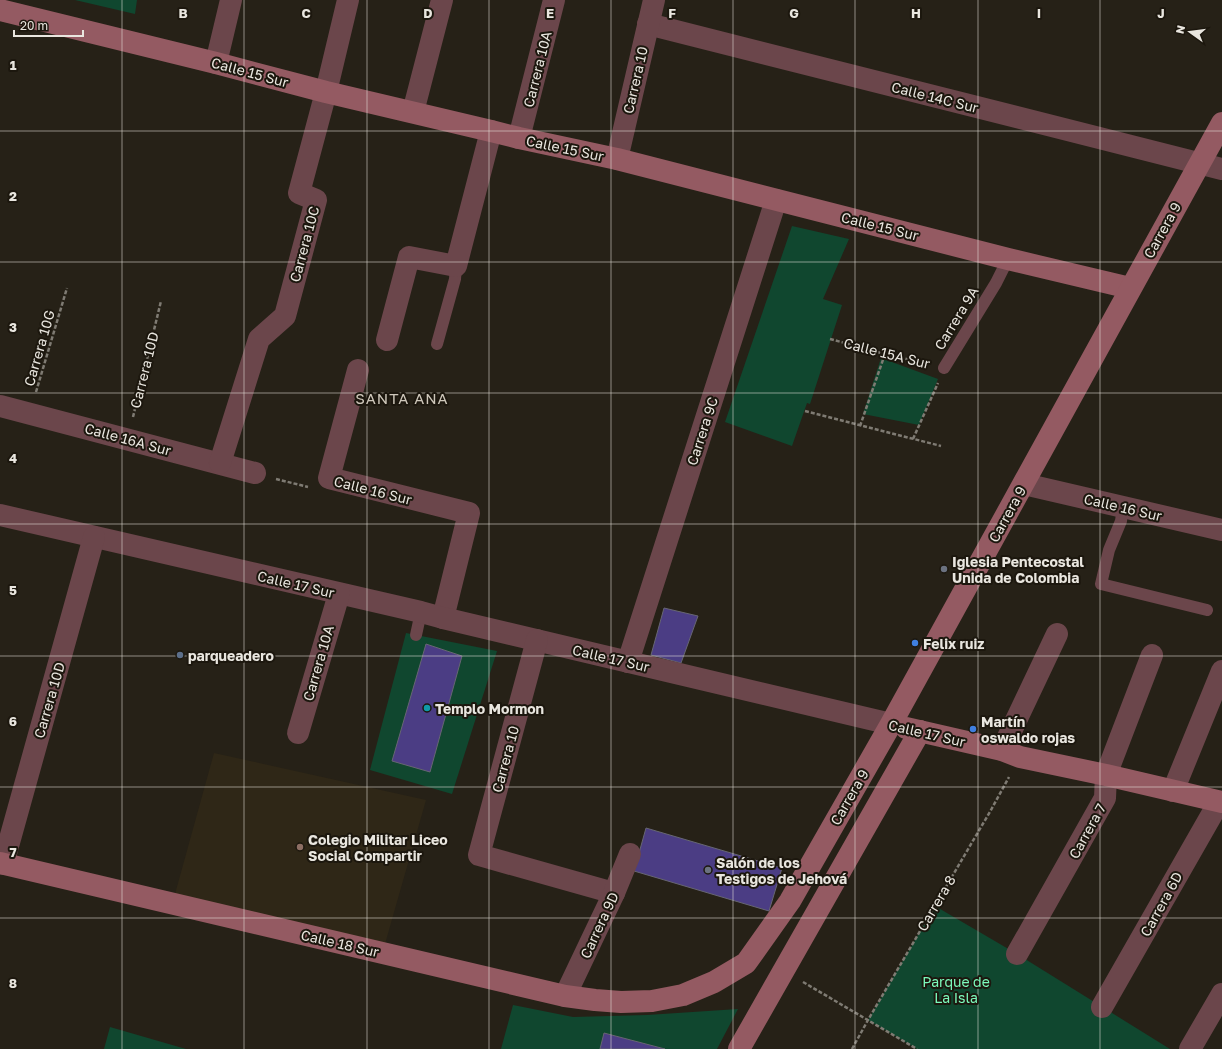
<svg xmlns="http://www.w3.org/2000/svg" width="1222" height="1049" viewBox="0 0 1222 1049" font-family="'Golos Text',sans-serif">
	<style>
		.built { fill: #2f2717 }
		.green { fill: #10472f }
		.building { fill: #4b3d84; stroke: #676673 }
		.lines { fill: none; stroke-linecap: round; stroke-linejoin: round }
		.path { stroke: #7f7b73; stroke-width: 2.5; stroke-dasharray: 4 2; stroke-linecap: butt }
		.lane { stroke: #6b464b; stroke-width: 12 }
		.street { stroke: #6b464b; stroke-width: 22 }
		.secondary { stroke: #945a62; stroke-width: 22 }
		.grid { fill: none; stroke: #e9e6df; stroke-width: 1; stroke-opacity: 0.55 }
		.worship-dot { fill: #6b7280; stroke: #1c170e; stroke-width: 1.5 }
		.shop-dot { fill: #3f7fe0; stroke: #1c170e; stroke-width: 1.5 }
		.service-dot { fill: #5c6f8a; stroke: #1c170e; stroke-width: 1.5 }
		.culture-dot { fill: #0f9aa8; stroke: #1c170e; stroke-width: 1.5 }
		.education-dot { fill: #8d6e63; stroke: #1c170e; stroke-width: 1.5 }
		.labels { text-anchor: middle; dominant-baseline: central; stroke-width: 4; stroke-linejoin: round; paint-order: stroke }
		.street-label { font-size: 14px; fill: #e9e6df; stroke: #1c170e }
		.poi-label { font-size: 14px; font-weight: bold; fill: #e9e6df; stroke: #1c170e; text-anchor: start }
		.park-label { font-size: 14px; fill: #7cfbbc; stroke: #1c170e }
		.neighbourhood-label { font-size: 15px; letter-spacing: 1px; fill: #cec7ba; stroke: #1c170e }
		.grid-label { font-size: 13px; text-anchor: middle; font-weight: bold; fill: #e9e6df; stroke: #1c170e; stroke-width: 4; stroke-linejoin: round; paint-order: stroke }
	</style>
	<rect width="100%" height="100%" fill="#262117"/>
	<!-- built -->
	<polygon class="built" points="214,753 426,800 385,944 175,894"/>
	<!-- green -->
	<g class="green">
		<polygon points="75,0 137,0 135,14"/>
		<polygon points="792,226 849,239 823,299 842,305 810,404 807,403 792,446 725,422"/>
		<polygon points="881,358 938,379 919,425 863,414"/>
		<polygon points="406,633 497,651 452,794 370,770"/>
		<polygon points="935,906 1017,954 1170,1049 917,1049 868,1020"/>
		<polygon points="513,1005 573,1017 647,1015 738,1009 717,1049 665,1049 604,1033 600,1049 501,1049"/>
		<polygon points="110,1027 186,1049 104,1049"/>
	</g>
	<!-- building -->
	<g class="building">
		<polygon points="664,608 698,616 681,663 651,655"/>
		<polygon points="426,644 462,656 430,772 392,761"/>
		<polygon points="646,828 782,868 769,911 634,871"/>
		<polygon points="604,1033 665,1049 600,1049"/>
	</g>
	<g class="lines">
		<!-- path -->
		<g class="path">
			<polyline points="830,339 885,354 928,364"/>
			<polyline points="36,392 67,288"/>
			<polyline points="805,411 941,446"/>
			<polyline points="133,417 161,301"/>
			<polyline points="860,426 885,354"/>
			<polyline points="913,439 938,383"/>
			<polyline points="276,479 308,487"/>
			<polyline points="803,982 917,1049"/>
			<polyline points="852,1049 868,1020 991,810 1009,777"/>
		</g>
		<!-- lane -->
		<g class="lane">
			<polyline points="437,344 455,279 456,266"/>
			<polyline points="944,368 996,283 1008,259"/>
			<polyline points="1123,507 1121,521 1109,550 1101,584 1207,610"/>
			<polyline points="416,635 421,612"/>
		</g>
		<!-- street -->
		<g class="street">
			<polyline points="648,24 1222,169"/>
			<polyline points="216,63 231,0"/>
			<polyline points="413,112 442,0"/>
			<polyline points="519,138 554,0"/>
			<polyline points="617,159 654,0"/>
			<polyline points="387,340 409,257 456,266 491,131"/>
			<polyline points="358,370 329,478 469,513 443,618"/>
			<polyline points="0,406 255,473"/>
			<polyline points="220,463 259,339 285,316 316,200 299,193 326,92 348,0"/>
			<polyline points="1024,484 1222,530"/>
			<polyline points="0,515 421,612 443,618 891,724"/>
			<polyline points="537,640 479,855 614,893"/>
			<polyline points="628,662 776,200"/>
			<polyline points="298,733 339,594"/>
			<polyline points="1002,750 1057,634"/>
			<polyline points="1173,791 1222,671"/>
			<polyline points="3,864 94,537"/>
			<polyline points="1017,954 1105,798 1106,775 1152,655"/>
			<polyline points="565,996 614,893 630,854"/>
			<polyline points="1102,1007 1219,802"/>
			<polyline points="1190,1049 1222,994"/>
		</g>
		<!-- secondary -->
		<g class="secondary">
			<polyline points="0,10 216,63 326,92 491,131 519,138 617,159 1008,259 1130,288"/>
			<polyline points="906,728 1002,750 1020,757 1106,775 1222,802"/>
			<polyline points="0,863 565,996 595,1000 621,1002 652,1001 683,995 714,982 746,963 790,901 891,724 1222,123"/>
			<polyline points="739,1049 920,731"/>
		</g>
	</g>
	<!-- grid -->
	<path class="grid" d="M122 0V1049M244 0V1049M367 0V1049M489 0V1049M611 0V1049M733 0V1049M855 0V1049M978 0V1049M1100 0V1049M0 131H1222M0 262H1222M0 393H1222M0 524H1222M0 656H1222M0 787H1222M0 918H1222"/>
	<!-- markers -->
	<g class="worship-dot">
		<circle cx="944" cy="569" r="4"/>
		<circle cx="708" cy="870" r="4"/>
	</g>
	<g class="shop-dot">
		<circle cx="915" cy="643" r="4"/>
		<circle cx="973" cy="729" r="4"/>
	</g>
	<circle class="service-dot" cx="180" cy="655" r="4"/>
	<circle class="culture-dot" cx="427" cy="708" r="4"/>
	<circle class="education-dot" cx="300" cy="847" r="4"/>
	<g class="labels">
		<!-- street labels -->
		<g class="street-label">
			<text transform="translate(537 69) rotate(-76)">Carrera 10A</text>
			<text transform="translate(250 72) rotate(15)">Calle 15 Sur</text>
			<text transform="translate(635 80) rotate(-77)">Carrera 10</text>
			<text transform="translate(935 97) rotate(14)">Calle 14C Sur</text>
			<text transform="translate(565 148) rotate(12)">Calle 15 Sur</text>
			<text transform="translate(880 226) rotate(14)">Calle 15 Sur</text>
			<text transform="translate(1162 230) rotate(-61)">Carrera 9</text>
			<text transform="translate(304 244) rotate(-75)">Carrera 10C</text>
			<text transform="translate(956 318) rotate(-59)">Carrera 9A</text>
			<text transform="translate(39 348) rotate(-74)">Carrera 10G</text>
			<text transform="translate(887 353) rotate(14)">Calle 15A Sur</text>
			<text transform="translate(144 370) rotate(-76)">Carrera 10D</text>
			<text transform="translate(702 431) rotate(-72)">Carrera 9C</text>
			<text transform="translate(128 439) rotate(15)">Calle 16A Sur</text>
			<text transform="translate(373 490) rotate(14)">Calle 16 Sur</text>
			<text transform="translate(1123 507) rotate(13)">Calle 16 Sur</text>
			<text transform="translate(1007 514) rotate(-61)">Carrera 9</text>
			<text transform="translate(296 584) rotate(13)">Calle 17 Sur</text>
			<text transform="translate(611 658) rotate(13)">Calle 17 Sur</text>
			<text transform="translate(318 663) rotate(-74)">Carrera 10A</text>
			<text transform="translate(49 700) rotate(-74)">Carrera 10D</text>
			<text transform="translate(927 733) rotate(13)">Calle 17 Sur</text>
			<text transform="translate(505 759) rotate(-75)">Carrera 10</text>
			<text transform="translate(849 797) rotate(-60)">Carrera 9</text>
			<text transform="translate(1087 831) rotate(-61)">Carrera 7</text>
			<text transform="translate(936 903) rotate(-60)">Carrera 8</text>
			<text transform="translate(1161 904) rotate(-61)">Carrera 6D</text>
			<text transform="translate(599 925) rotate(-65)">Carrera 9D</text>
			<text transform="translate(340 943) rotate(13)">Calle 18 Sur</text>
		</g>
		<!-- poi labels -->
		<g class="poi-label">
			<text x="952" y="561">Iglesia Pentecostal<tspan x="952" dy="16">Unida de Colombia</tspan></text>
			<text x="923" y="643">Felix ruiz</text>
			<text x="188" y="655">parqueadero</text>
			<text x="435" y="708">Templo Mormon</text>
			<text x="981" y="721">Martín<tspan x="981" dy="16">oswaldo rojas</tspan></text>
			<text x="308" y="839">Colegio Militar Liceo<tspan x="308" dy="16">Social Compartir</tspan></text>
			<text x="716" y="862">Salón de los<tspan x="716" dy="16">Testigos de Jehová</tspan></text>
		</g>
		<!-- park labels -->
		<g class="park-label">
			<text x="956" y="981">Parque de<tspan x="956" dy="16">La Isla</tspan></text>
		</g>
		<!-- neighbourhood labels -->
		<g class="neighbourhood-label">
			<text x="402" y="398">SANTA ANA</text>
		</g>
	</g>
	<g class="grid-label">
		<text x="183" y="18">B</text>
		<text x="306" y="18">C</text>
		<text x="428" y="18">D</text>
		<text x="550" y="18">E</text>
		<text x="672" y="18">F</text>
		<text x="794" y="18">G</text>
		<text x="916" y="18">H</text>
		<text x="1039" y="18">I</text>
		<text x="1161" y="18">J</text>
		<text x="13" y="70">1</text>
		<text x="13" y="201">2</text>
		<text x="13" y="332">3</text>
		<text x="13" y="463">4</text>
		<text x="13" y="595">5</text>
		<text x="13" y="726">6</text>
		<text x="13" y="857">7</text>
		<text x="13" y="988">8</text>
	</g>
	<!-- north arrow -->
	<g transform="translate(1190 32) rotate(284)" stroke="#1c170e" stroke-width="3" paint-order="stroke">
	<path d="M0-3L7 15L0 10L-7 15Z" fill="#e9e6df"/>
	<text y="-6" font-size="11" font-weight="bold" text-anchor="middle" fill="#e9e6df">N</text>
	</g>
	<!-- scale -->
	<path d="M14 30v6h69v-6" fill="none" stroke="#e9e6df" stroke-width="2"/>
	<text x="20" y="30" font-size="12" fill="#e9e6df" stroke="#1c170e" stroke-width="3" paint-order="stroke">20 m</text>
</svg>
